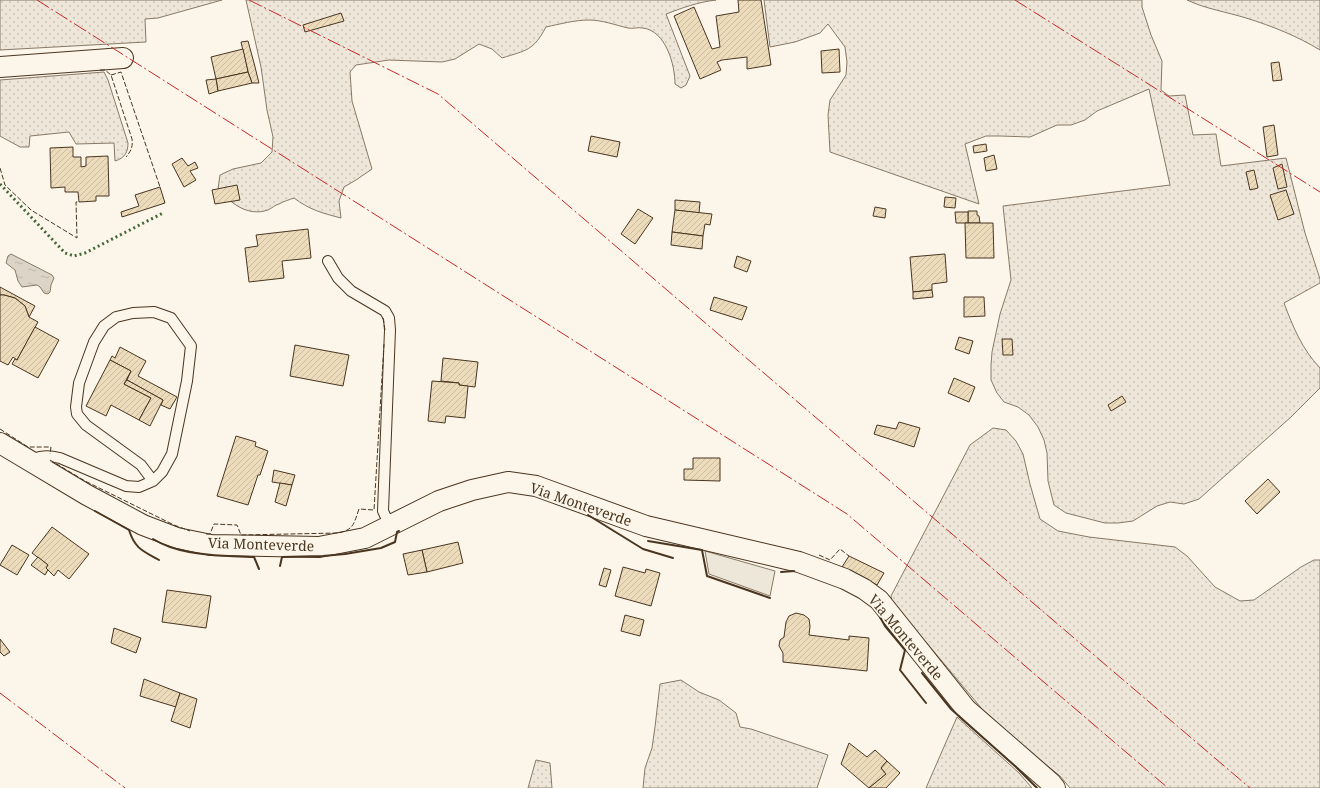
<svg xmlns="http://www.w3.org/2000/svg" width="1320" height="788" viewBox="0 0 1320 788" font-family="'Noto Serif',serif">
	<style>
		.grass { fill: url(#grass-dots); stroke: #887966 }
		.parking { fill: #ede7d9; stroke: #887966 }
		.water { fill: url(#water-ripples); stroke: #887966 }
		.building { fill: url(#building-hatch); stroke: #4a3520 }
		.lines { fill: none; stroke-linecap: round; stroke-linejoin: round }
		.service-casing { stroke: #4a3520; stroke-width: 12 }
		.minor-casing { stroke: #4a3520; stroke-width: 22 }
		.service { stroke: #fbf6e9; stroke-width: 10 }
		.minor { stroke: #fbf6e9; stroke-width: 20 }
		.hedge { stroke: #436837; stroke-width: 3; stroke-dasharray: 2 3; stroke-linecap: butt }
		.fence { stroke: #4a3520; stroke-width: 1; stroke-dasharray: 5 2; stroke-linecap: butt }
		.wall { stroke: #4a3520; stroke-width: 2 }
		.power { stroke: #c62828; stroke-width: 1; stroke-dasharray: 14 3 2 3; stroke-linecap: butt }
		.labels { text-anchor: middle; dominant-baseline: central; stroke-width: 3; stroke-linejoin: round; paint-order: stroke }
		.street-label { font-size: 14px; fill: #4a3520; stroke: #fbf6e9 }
	</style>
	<defs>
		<pattern id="grass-dots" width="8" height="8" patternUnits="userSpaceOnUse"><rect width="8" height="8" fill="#ede6d9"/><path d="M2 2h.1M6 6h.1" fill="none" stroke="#cdc6ba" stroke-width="1.8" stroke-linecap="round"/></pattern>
		<pattern id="water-ripples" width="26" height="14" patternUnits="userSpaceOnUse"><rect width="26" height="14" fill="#dcd4c6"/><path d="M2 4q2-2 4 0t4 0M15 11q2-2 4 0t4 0" fill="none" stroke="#beb7aa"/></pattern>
		<pattern id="building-hatch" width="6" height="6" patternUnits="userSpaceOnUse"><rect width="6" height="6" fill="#ecdcbc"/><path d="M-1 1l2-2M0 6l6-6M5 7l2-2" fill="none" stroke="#ccbda1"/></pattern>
	</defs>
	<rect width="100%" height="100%" fill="#fbf6e9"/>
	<!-- grass -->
	<g class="grass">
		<polygon points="0,0 222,0 158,18 145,19 146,42 0,50"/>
		<path d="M246 0H716C698 2 682 8 666 14L690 76 686 85 681 88 675 84C675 65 666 31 643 28 638 27 633 29 628 28 615 25 602 20 589 20 575 20 560 24 546 27 533 51 527 50 502 58L492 49 479 44 455 59 442 62 389 60 356 65 350 72 352 101 372 169 356 180 344 187 339 201 341 218C322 213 310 210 294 198 289 200 284 201 279 204 275 205 272 208 268 210 247 217 231 203 218 189L220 175 233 169 261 163 272 152 273 137 267 110 261 67Z"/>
		<path d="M764 0H1142V7L1151 35 1162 61 1161 90 1169 96 1185 95 1193 135 1216 134 1221 166 1286 158 1305 233 1320 279V283L1284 303C1293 327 1302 349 1320 368V388L1291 417 1199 499 1184 504 1170 502 1157 506 1133 521 1118 523H1105L1066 513 1054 505 1048 481 1047 453 1044 440 1038 427 1029 415 1018 407 1004 402 997 393 991 380V365L992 352 1000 314 1011 280 1003 206 1170 185 1149 89 1097 111 1085 120 1071 125H1057L1030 137 1000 136H986L965 144 979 204 830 152 828 115 830 100 846 75 847 62 845 47 828 24 820 33 795 42 770 47Z"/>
		<path d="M1187 0H1320V50C1297 36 1272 26 1246 18 1227 12 1206 9 1187 0Z"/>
		<path d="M104 72 108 80 128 143C128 152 125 158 115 161L114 143 76 144 69 132 30 136 29 147H20L0 136V80Z"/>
		<polygon points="993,428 1006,430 1016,441 1023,454 1030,484 1040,519 1058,531 1089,537 1175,547 1187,556 1215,587 1240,601 1254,600 1301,567 1314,560 1320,560 1320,788 1070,788 1060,776 1016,741 982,709 925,641 893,607 891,596 970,445"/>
		<polygon points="681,680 699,692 719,700 736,713 740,727 751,729 828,755 817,788 643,788 645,768 652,748 655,727 660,684"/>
		<polygon points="957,717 1019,773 1032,788 926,788"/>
		<polygon points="536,760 550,763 552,788 528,788"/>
	</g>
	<!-- parking -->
	<polygon class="parking" points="705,551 775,571 770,596 709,574"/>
	<!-- water -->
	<polygon class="water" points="11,254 52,275 54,278 51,285 50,292 48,294 44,293 40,287 37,285 22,287 18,281 15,270 6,263 8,256"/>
	<!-- building -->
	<g class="building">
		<polygon points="738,0 761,0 771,65 747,69 747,57 722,60 717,62 721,70 700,79 674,16 694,7 712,49 720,47 716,16 739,12"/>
		<polygon points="341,13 344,21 305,32 303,25"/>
		<polygon points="248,41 254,63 259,83 252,83 248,72 241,42"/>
		<polygon points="243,49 248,72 216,79 211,57"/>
		<polygon points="839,49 840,72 822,73 821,51"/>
		<polygon points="1279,62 1282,80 1273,81 1271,63"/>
		<polygon points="248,72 252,83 218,91 216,79"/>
		<polygon points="216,79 218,91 209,94 206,80"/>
		<polygon points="1274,125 1278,155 1267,157 1263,127"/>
		<polygon points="591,136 620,142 617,157 588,151"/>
		<polygon points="986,144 987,151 974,153 973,146"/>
		<polygon points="73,147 73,157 81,157 81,167 86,166 86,157 108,156 109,196 96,196 96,201 79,202 78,192 65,192 65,187 51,188 50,148"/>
		<polygon points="994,155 997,169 986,171 984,158"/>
		<polygon points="182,158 188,166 195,162 198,168 190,171 196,180 184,187 172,164"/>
		<polygon points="1282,164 1287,187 1278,189 1273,168"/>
		<polygon points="1254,170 1258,188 1250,190 1246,172"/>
		<polygon points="237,185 240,200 215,204 212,190"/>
		<polygon points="160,187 165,203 122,217 121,212 139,206 135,195"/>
		<polygon points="1286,190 1294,214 1278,220 1270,195"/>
		<polygon points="945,197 956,198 955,208 944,207"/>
		<polygon points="675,200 700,202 699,213 675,210"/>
		<polygon points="875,207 886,209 885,218 873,216"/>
		<polygon points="638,209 653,218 635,244 621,234"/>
		<polygon points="675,210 712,214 710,225 705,224 703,236 672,232"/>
		<polygon points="968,211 977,211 977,215 979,216 980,223 968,223"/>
		<polygon points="955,212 968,212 968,223 956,223"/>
		<polygon points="965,223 993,223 994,258 966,258"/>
		<polygon points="308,229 311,258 282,261 284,278 249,282 245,248 258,246 256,235"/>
		<polygon points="672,232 703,236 702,249 671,245"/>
		<polygon points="945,254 947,282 932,284 932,290 913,292 910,257"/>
		<polygon points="737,256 751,261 747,272 734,267"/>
		<polygon points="0,287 35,306 29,317 25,306 15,298 4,295 0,295"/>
		<polygon points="932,290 933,297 913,299 913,292"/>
		<polygon points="0,295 4,295 15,298 25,306 29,317 38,322 17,360 13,357 8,365 0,361"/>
		<polygon points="714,297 747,307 742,320 710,310"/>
		<polygon points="964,297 984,297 985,316 964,317"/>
		<polygon points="35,327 59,340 38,378 12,364 15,359 17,360"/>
		<polygon points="959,337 973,341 969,354 955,349"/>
		<polygon points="1002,339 1012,339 1013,355 1003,355"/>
		<polygon points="295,345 349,355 343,386 290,376"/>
		<polygon points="120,347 146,361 138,376 177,397 170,409 161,405 163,400 127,380 131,371 110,360 112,356 115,358"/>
		<polygon points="443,358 478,362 475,387 459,385 459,383 441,381"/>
		<polygon points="110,360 131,371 124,384 151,398 139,420 111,405 106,416 86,406"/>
		<polygon points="954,378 975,387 969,402 948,393"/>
		<polygon points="127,380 163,400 150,426 139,420 151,398 124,384"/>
		<polygon points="432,381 459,383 459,385 468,386 465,418 446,416 445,423 428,421"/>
		<polygon points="1122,396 1126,402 1111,411 1108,405"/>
		<polygon points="899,422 920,428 914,447 874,434 877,425 896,429"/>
		<polygon points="236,436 256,442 255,446 268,451 260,475 258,475 248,505 217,496"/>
		<polygon points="693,458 720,458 720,481 684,480 684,469 693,469"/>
		<polygon points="274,470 295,475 292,485 272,482"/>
		<polygon points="1268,479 1280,492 1257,514 1245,501"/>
		<polygon points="280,483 292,485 286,506 275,502"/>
		<polygon points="52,527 89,554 69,579 58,570 54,576 46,568 48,565 32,553"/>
		<polygon points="458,542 463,563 427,572 422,550"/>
		<polygon points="12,545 29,555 17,575 0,565"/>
		<polygon points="422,550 427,572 408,575 403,554"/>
		<polygon points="849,556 884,573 877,585 842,567"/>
		<polygon points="38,557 48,565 46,568 48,570 45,575 31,565"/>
		<polygon points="623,567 645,573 646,569 660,573 651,606 615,596"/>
		<polygon points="604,568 611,570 606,587 599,585"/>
		<polygon points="167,590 211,596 206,628 162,622"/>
		<polygon points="796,613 804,615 809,619 810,626 809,635 849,640 849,636 869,638 867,671 783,662 783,653 779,646 780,640 784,637 786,622 789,616"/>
		<polygon points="625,615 644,620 640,636 621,631"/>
		<polygon points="114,628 141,638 136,653 111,643"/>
		<polygon points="0,639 10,652 4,656 0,652"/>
		<polygon points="144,679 180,693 176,707 140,696"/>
		<polygon points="180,693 197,699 190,728 171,721"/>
		<polygon points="849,743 867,757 875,750 887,761 881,768 886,774 869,788 841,764"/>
		<polygon points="887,761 900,773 886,788 869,788 886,774 881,768"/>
	</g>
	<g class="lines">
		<defs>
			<g id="service">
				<polyline points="328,261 338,278 351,291 385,311 389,318 390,330 383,511 390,526"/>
				<path d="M28 461C40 456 47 455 60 458L126 486 139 487 153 481 162 472 172 454 187 381 191 346 171 318 154 312 133 313 116 317 104 326 94 342 79 383 76 407 77 414 86 425 141 465 153 481"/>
			</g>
			<g id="minor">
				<polyline points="0,67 123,58"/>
				<polyline points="0,443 87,495 143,525 177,538 211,545 319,547 365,538 439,501 472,490 508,482 536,486 646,526 799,562 845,579 864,589 879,600 966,709 1051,783 1055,788"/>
			</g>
		</defs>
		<!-- service casing -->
		<use href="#service" class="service-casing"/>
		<!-- minor casing -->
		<use href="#minor" class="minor-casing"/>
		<!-- service -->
		<use href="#service" class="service"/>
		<!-- minor -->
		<use href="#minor" class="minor"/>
		<!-- hedge -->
		<polyline class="hedge" points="0,184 65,253 74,256 85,253 163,213"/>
		<!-- fence -->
		<g class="fence">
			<path d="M100 70H105L111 75 132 139C133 147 131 151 126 157"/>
			<polyline points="111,75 121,72 160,187"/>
			<polyline points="0,168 5,185 31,210 77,238 76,202 79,202"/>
			<polyline points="383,318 385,330"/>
			<polyline points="0,429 28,447 51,447 50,454"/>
			<polyline points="50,460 85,481 174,525 190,531"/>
			<path d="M206 534H210L214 524 237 525 241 535 338 533C354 530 354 523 359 509L374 510 384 344"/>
			<polyline points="819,555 830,560 840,549 849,556"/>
		</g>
		<!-- wall -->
		<g class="wall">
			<path d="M95 511 129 530C135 549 143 551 159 560"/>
			<polyline points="588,515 643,549 673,558"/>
			<path d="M153 539C158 542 164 545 170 547 197 556 226 556 254 557L259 569"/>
			<polyline points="648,541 702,550 707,576 770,598"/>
			<polyline points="280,566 282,557 323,556 345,554 381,548 395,542 397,532 399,531"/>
			<polyline points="781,572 794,571"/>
			<polyline points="880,617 885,626 905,650 900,670 926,703"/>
			<polyline points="922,673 951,709 1016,767 1037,788"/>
		</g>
		<!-- power -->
		<g class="power">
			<polyline points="37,0 847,514 1168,788"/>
			<polyline points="249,0 438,94 904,493 1250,788"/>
			<polyline points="1015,0 1320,192"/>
			<polyline points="0,693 125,788"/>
		</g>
	</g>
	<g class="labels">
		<!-- street labels -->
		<g class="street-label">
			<text transform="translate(581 504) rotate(19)">Via Monteverde</text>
			<text transform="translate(261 544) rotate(2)">Via Monteverde</text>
			<text transform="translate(906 637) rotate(50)">Via Monteverde</text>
		</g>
	</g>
</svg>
